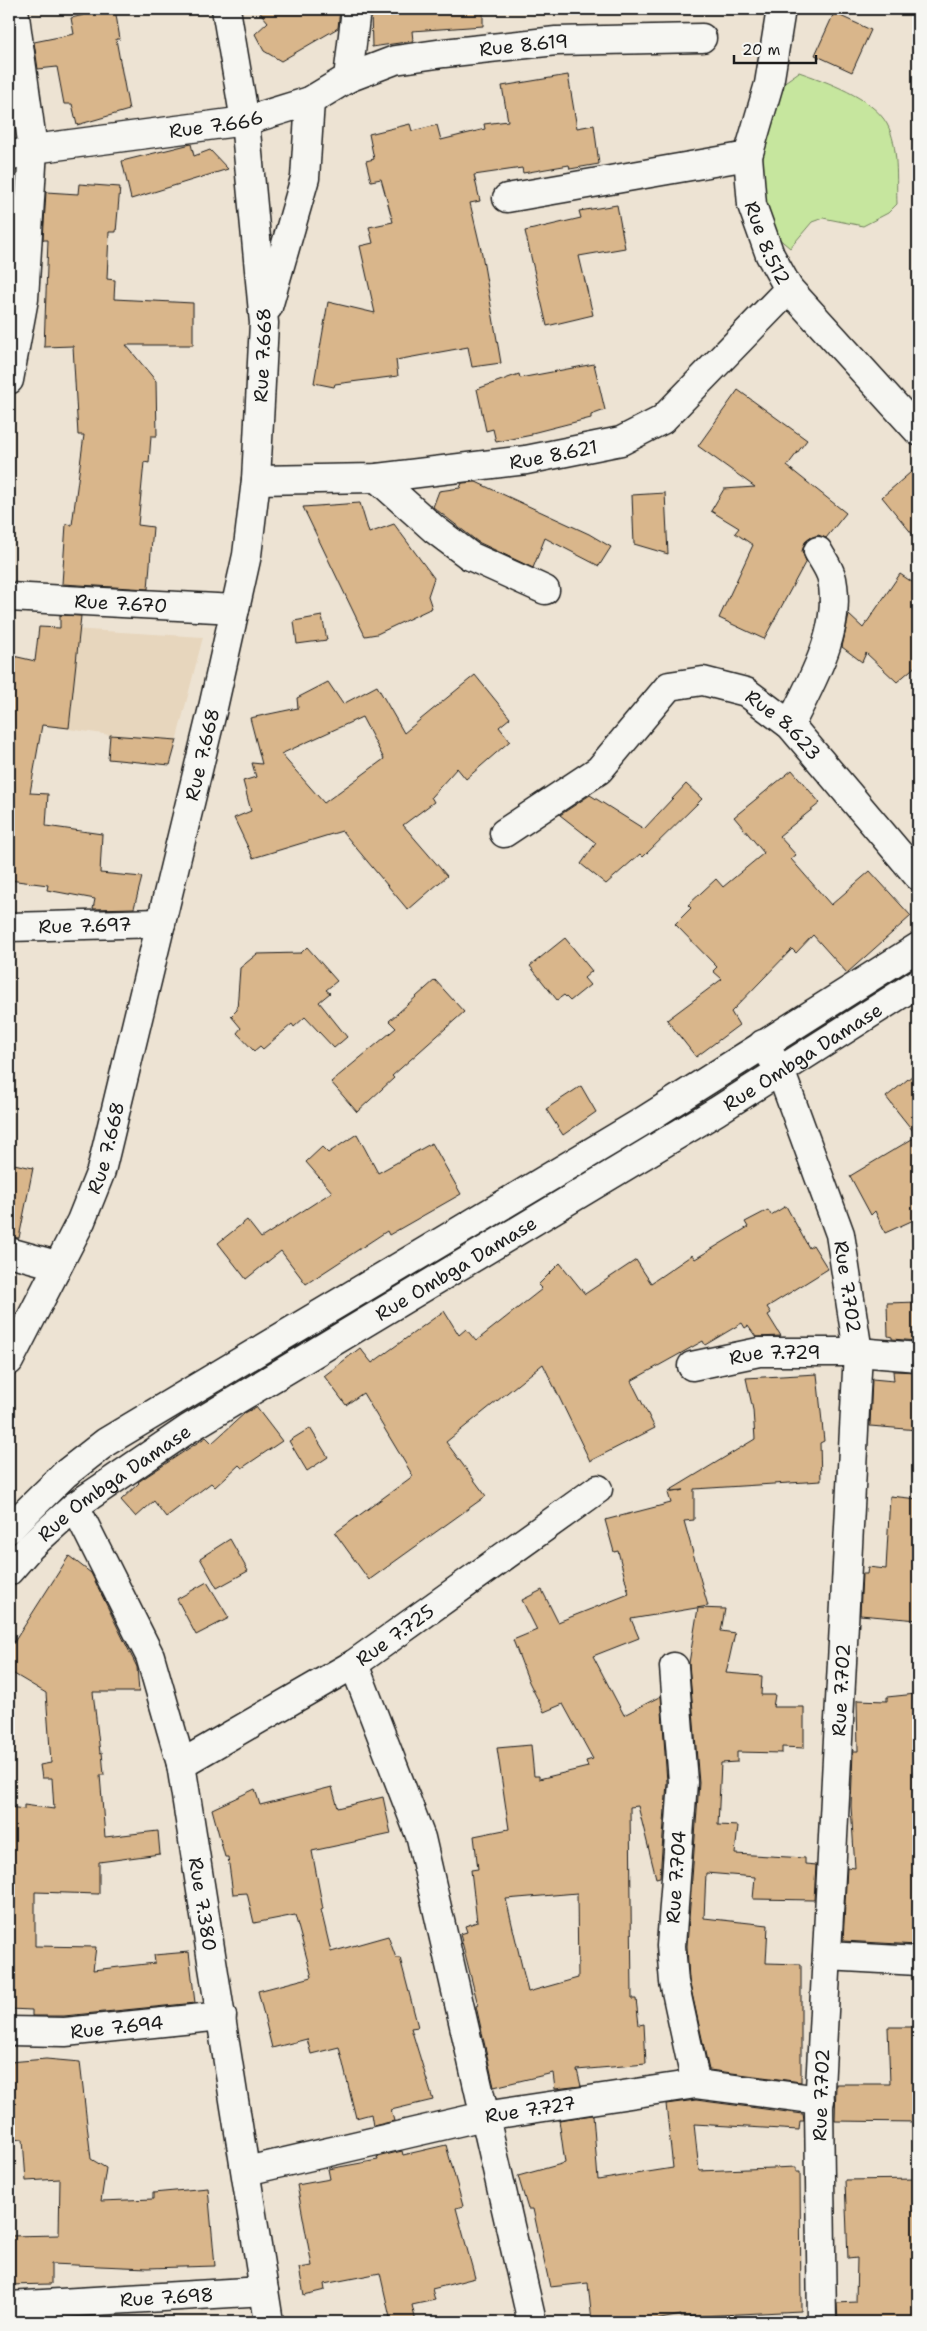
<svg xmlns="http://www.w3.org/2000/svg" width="927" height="2331" viewBox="0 0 927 2331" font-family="'Shantell Sans',sans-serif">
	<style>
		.built { fill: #e7d6bd }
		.green { fill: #c6e69e; stroke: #71815d }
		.building { fill: #d9b68b; stroke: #1c1c1c; fill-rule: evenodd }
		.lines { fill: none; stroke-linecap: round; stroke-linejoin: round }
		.street-casing { stroke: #1c1c1c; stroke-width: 31 }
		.secondary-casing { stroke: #1c1c1c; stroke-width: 31 }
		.street { stroke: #f6f6f2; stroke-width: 28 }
		.secondary { stroke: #f6f6f2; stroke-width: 28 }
		.labels { text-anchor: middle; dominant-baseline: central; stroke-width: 4; stroke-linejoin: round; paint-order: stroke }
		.street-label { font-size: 19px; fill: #1c1c1c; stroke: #f6f6f2 }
	</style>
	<rect width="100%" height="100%" fill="#ede3d3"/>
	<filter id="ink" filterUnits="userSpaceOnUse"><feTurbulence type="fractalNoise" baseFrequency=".02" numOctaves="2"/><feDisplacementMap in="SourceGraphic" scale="10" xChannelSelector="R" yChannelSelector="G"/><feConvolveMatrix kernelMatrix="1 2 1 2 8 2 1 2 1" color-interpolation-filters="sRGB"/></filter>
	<g filter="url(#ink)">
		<!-- built -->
		<polygon class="built" points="39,627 203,637 170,765 108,759 110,735 28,723"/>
		<!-- green -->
		<path class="green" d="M799 72C825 81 873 98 887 124 899 146 896 180 897 204L888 213 863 226 823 218 812 222 790 248 771 232 754 172 779 86Z"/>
		<!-- building -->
		<g class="building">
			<polygon points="83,9 115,9 120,39 116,39 129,110 77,125 72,104 64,104 57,67 38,69 34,42 74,34 71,18 84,15"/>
			<polygon points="257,9 340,9 338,28 281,61 264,51 255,34 268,22"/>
			<polygon points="371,9 483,9 483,26 412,31 413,41 372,47"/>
			<polygon points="834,13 871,30 852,72 815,55"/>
			<polygon points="568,75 577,128 594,125 599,164 570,169 569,165 523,173 522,168 474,175 480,201 470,203 482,254 501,363 472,367 468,347 396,360 398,376 335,384 334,387 314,383 328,302 375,313 360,246 373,243 369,227 393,222 381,179 371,181 366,161 374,159 369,134 410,124 412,131 437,125 441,140 485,129 484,124 508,121 502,86"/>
			<polygon points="191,144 194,156 210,150 228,169 131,199 122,161"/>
			<polygon points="79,184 120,187 116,232 109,232 107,279 115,280 114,299 193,303 193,345 126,345 156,381 157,436 151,436 149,463 144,462 138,525 153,527 148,589 62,584 66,524 72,525 84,435 78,435 73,346 44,347 48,240 43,240 46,192 78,194"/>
			<polygon points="617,205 625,248 579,256 593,315 547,326 525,231 581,218 579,211"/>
			<polygon points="594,364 605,410 591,415 591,418 532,433 532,435 496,442 493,429 486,431 477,389 519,374 520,378"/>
			<polygon points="738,390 807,440 787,466 846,513 826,538 818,535 810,538 805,542 802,551 806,561 764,639 719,618 753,545 735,533 739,528 711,511 724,489 755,487 698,446"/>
			<polygon points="918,466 918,541 882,497"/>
			<polygon points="476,482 589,534 611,547 599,566 545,538 533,568 478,542 433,507 439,491 460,488 462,483"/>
			<polygon points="665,493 668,554 634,544 632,495"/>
			<polygon points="360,503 369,533 394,524 434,578 428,596 432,608 377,634 365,636 303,507"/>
			<polygon points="900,574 918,586 918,664 897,682 866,653 862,662 842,647 849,615 863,628"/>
			<polygon points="60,615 81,616 69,728 42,725 30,793 48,794 46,826 102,834 100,873 142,877 134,908 93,909 95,899 47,890 48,885 9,880 9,655 35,661 39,627 60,628"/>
			<polygon points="322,616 327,640 297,644 294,621"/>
			<path d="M475 675 510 718 499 727 510 741 466 779 457 768 431 797 434 802 403 825 447 876 408 910 342 831 253 858 234 818 251 811 243 781 256 777 252 763 262 764 250 718 298 708 297 698 328 682 343 704 377 686 404 733ZM362 717 384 759 324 803 281 754Z"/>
			<polygon points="110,735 177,740 170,765 108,759"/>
			<polygon points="792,770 820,803 779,836 796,855 791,859 831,905 870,871 911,916 847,973 813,935 796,953 792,949 731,1012 739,1025 696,1057 667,1020 722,979 713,971 717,967 675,924 691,908 688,905 716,879 723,887 764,853 734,817"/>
			<polygon points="686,784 702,799 643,857 640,854 606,884 581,864 596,843 560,815 590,795 644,829"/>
			<polygon points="565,938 592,971 584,978 590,985 570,1001 564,995 557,1000 530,966"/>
			<polygon points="307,947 337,981 326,990 330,993 319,1002 347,1037 334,1048 305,1017 294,1027 292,1024 263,1049 260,1046 254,1051 237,1033 241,1028 231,1016 237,1010 240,968 257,954 301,953"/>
			<polygon points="435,980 464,1012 392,1076 394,1078 357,1112 331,1082 396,1028 389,1021"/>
			<polygon points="918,1071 918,1218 885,1233 875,1211 871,1215 850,1176 917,1136 886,1097"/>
			<polygon points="581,1086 596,1112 563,1135 546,1109"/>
			<polygon points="357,1134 378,1173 432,1143 461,1194 389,1235 387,1231 306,1284 281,1251 246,1279 218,1243 247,1220 261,1238 332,1192 306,1162 322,1147 328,1153"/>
			<polygon points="9,1163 33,1168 19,1238 9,1237"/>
			<polygon points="786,1206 809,1248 813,1245 828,1269 767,1307 771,1313 768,1315 781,1336 756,1337 748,1326 745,1328 742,1323 705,1345 703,1341 631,1381 655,1428 590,1461 543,1364 446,1442 486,1496 369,1580 335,1533 413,1476 363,1393 346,1405 324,1376 360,1348 372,1363 444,1311 459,1335 466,1329 476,1341 542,1289 538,1285 560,1263 585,1294 636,1260 651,1283 692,1255 695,1259 748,1227 745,1222 768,1210 771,1215"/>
			<polygon points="918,1302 918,1341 892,1339 892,1337 888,1336 887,1303"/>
			<polygon points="893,1371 918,1372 918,1430 870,1426 872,1379 894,1381"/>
			<path d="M817 1374 824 1441 820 1443 821 1481 694 1489V1520L684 1521 708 1606 631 1619 639 1638 593 1656 624 1715 661 1696 667 1782 660 1877 656 1878 638 1806 630 1807 632 1999H636L639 2025 644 2024 646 2064 577 2070 581 2086 555 2089 553 2073 494 2087 476 2006 478 2005 460 1934 467 1932 465 1926 477 1922 471 1870 478 1869 474 1836 509 1829 497 1748 531 1745 534 1776H539V1779L588 1767 586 1761 593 1759 563 1704 544 1712 529 1682 513 1640 537 1630 522 1600 542 1590 558 1622 629 1594 618 1551 614 1552 605 1520 671 1503 668 1493 684 1490 669 1491 755 1439 753 1410 746 1378ZM577 1893 578 1978 528 1992 506 1899Z"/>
			<polygon points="256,1407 282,1441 242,1468 239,1465 215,1487 211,1483 166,1517 154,1501 136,1517 121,1500 139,1483 138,1482 206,1437 212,1443 245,1413"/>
			<polygon points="310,1428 328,1457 307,1471 289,1441"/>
			<polygon points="890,1496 918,1499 918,1620 860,1615 862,1574 867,1574 868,1567 886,1569"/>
			<polygon points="230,1539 248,1571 217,1588 200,1558"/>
			<polygon points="69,1556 91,1573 137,1667 139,1692 93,1692 100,1753 102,1752 104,1775 100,1775 105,1837 158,1831 160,1854 99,1862 99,1894 35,1892 35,1946 96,1947 93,1970 155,1963 154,1955 189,1952 195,2003 64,2016 32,2016 32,2010 9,2009 9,1807 24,1809 24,1805 54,1809 52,1778 42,1778 40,1765 51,1763 46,1693 9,1671 9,1650"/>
			<polygon points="207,1582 229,1618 196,1635 177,1599"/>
			<polygon points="698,1608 725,1609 721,1631 735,1633 726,1673 762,1676 761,1695 775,1695 773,1707 804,1707 804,1748 782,1747 782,1753 737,1752 737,1762 721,1763 718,1825 738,1826 735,1854 805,1858 805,1864 816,1865 814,1900 753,1899 755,1877 706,1873 704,1918 768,1925 766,1963 801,1964 801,2082 709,2070 689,1980 687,1946 699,1783 689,1663"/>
			<polygon points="916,1694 916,1702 918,1702 918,1945 843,1941 847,1867 855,1868 851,1806 853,1751 858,1751 857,1700 887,1701 887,1697"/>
			<polygon points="332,1787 338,1808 383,1797 391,1834 312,1851 323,1909 321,1910 331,1952 388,1936 396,1958 400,1958 418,2027 411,2028 433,2100 391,2110 394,2121 373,2126 371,2114 356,2118 339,2047 311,2054 307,2039 272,2048 258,1991 312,1977 295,1915 254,1923 247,1893 233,1894 228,1857 225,1857 212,1809 255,1789 260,1805"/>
			<polygon points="888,2027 918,2027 918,2122 835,2121 836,2084 890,2084"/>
			<polygon points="46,2059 80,2062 91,2159 106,2168 101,2201 153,2199 153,2193 208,2188 215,2266 148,2268 51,2264 51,2284 9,2285 9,2236 59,2235 60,2179 26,2181 23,2139 9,2140 9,2062"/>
			<polygon points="696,2100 803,2114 804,2121 800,2121 799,2130 694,2124 699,2171 796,2167 796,2172 800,2172 801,2311 681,2317 681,2315 645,2322 592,2322 588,2283 550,2287 533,2209 528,2209 518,2176 565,2163 559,2120 593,2115 598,2180 673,2168 666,2104"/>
			<polygon points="446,2145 463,2206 456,2208 475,2278 432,2289 435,2300 412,2305 416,2322 391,2322 380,2273 324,2284 325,2290 304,2295 299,2268 312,2266 297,2185 330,2179 328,2169 378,2160 377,2157 402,2151 403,2155"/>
			<polygon points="918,2179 917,2322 838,2322 837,2303 856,2302 857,2258 848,2259 845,2180"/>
		</g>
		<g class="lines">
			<defs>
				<g id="street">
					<path id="s1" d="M781 9 769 84 748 156 752 205 770 255 789 289 918 431"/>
					<path id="s2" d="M348 78 395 60 444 53 556 41 702 38"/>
					<path id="s3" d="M9 157 33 149 245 121 310 101 348 78 356 9"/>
					<polyline points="507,198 748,156"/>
					<polyline points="268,307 305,178 310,101"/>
					<polyline points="9,380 24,299 33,149 14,9"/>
					<polyline points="377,478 434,529 470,556 545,590"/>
					<path id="s4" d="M256 480 377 478 526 460 621 441 662 420 789 289"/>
					<path id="s5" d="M9 597 235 609"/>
					<path d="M790 725C812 680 842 631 832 579 830 569 822 559 818 551"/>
					<path id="s6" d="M504 833 599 770 669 686 703 681 746 692 790 725 918 876"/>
					<path id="s7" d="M9 927 161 923"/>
					<path id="s8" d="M763 1044 780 1070 840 1234 858 1352 819 2108 822 2322"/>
					<polyline points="9,1252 56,1265"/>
					<path id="s9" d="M9 1361 81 1221 101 1171 212 712 247 555 256 480 264 323 245 121 226 9"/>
					<path id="s10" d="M692 1366 759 1352H858L918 1357"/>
					<path id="s11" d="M75 1506 150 1656 181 1764 269 2322"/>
					<polyline points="354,1664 421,1838 532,2322"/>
					<polyline points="674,1667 683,1782 671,1946 674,1982 696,2084"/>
					<path id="s12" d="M181 1764 354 1664 598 1489"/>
					<polyline points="827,1956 918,1961"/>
					<path id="s13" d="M9 2031 65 2032 222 2016"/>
					<path id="s14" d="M246 2171 484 2116 696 2084 820 2100"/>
					<path id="s15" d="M9 2306 264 2291"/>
				</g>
				<g id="secondary">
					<polyline points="9,1529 65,1474 106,1442 640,1123 918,947"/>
					<path id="s16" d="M9 1571 30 1547 75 1506 188 1429 717 1111 918 983"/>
				</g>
			</defs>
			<!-- street casing -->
			<use href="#street" class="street-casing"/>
			<!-- secondary casing -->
			<use href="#secondary" class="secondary-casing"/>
			<!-- street -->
			<use href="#street" class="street"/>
			<!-- secondary -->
			<use href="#secondary" class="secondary"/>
		</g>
	</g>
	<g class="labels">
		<!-- street labels -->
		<g class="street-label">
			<text stroke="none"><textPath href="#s2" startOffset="180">Rue 8.619</textPath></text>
			<text stroke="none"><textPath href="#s3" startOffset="210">Rue 7.666</textPath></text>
			<text stroke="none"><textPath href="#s1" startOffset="241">Rue 8.512</textPath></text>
			<text stroke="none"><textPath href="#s9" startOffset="1045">Rue 7.668</textPath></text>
			<text stroke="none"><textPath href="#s4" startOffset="299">Rue 8.621</textPath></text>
			<text stroke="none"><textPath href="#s5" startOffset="112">Rue 7.670</textPath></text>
			<text stroke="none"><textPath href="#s6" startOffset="352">Rue 8.623</textPath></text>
			<text stroke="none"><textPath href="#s9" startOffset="640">Rue 7.668</textPath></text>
			<text stroke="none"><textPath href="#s7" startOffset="76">Rue 7.697</textPath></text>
			<text stroke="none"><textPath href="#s16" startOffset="948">Rue Ombga Damase</textPath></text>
			<text stroke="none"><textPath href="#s9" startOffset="235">Rue 7.668</textPath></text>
			<text stroke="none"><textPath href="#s16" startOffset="542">Rue Ombga Damase</textPath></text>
			<text stroke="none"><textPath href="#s8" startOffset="259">Rue 7.702</textPath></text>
			<text stroke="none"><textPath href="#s10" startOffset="84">Rue 7.729</textPath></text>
			<text stroke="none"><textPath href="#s16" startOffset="138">Rue Ombga Damase</textPath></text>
			<text stroke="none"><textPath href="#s12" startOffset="250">Rue 7.725</textPath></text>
			<text transform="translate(841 1690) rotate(-87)">Rue 7.702</text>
			<text transform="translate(676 1877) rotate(-86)">Rue 7.704</text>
			<text stroke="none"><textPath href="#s11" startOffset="422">Rue 7.380</textPath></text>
			<text stroke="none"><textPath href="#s13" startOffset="108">Rue 7.694</textPath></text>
			<text transform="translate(821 2095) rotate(-88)">Rue 7.702</text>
			<text stroke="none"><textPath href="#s14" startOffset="291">Rue 7.727</textPath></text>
			<text stroke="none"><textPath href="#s15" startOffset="158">Rue 7.698</textPath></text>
		</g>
	</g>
	<!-- margin -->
	<rect width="927" height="2331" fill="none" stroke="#f6f6f2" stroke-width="30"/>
	<rect x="15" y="15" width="897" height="2301" fill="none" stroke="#1c1c1c" stroke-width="2" filter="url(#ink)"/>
	<!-- scale -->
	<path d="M734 55v8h82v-8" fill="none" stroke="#1c1c1c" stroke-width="2.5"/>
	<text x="742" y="55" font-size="15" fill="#1c1c1c" stroke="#f6f6f2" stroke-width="4" paint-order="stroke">20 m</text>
</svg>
